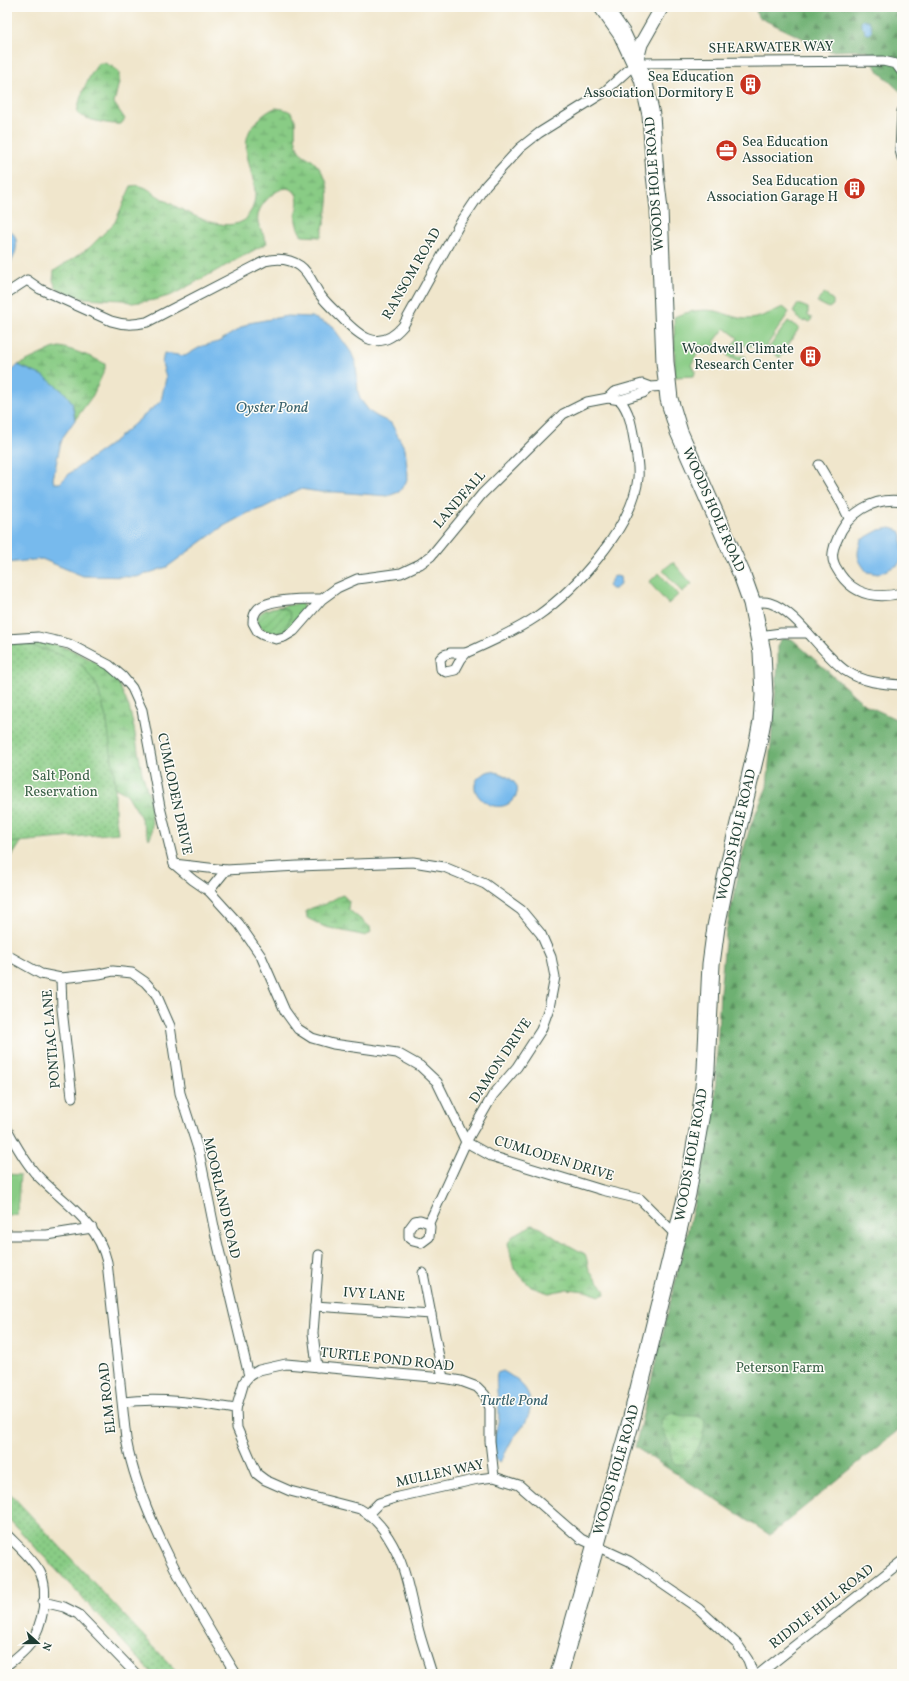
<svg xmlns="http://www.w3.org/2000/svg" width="909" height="1681" viewBox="0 0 909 1681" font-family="Vollkorn,serif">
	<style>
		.grass { fill: #89cc85; stroke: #54845c }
		.forest { fill: url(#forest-firs); stroke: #467653 }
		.wetland { fill: url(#wetland-marsh); stroke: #54845c }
		.park { fill: url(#park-dots); stroke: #54845c }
		.garden { fill: url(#garden-furrows); stroke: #54845c }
		.water { fill: #77baed; stroke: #4b7c90 }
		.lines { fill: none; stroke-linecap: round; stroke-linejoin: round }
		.street-casing { stroke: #3e564b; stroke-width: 11 }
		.secondary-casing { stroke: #3e564b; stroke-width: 15 }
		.highway-casing { stroke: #3e564b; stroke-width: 19 }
		.street { stroke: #fff; stroke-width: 9 }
		.secondary { stroke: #fff; stroke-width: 13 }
		.highway { stroke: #fff; stroke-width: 17 }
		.labels { text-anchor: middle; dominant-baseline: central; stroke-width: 3; stroke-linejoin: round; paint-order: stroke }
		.street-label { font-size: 14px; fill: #1f3d34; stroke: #fdfcf7 }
		.poi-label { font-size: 14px; fill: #1f3d34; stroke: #fdfcf7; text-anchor: end }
		.park-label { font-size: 14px; fill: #3a6148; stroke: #fdfcf7 }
		.water-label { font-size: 15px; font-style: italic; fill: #39626c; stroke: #fdfcf7 }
	</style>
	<defs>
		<pattern id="forest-firs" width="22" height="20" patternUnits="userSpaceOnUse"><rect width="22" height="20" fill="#6eb072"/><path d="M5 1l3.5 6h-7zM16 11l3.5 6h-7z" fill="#5a905e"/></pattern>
		<pattern id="wetland-marsh" width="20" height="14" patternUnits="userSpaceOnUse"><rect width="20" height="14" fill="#89cc85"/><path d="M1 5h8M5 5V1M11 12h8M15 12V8" fill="none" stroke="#6fa76e"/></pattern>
		<pattern id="park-dots" width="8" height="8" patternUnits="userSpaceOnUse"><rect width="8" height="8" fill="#89cc85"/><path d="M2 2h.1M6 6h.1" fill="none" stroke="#6fa76e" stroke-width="1.8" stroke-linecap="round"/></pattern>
		<pattern id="garden-furrows" width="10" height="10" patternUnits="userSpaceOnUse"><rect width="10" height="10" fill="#89cc85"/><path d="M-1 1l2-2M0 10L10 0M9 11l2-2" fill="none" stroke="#6fa76e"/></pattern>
	</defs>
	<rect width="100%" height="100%" fill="#fdfcf7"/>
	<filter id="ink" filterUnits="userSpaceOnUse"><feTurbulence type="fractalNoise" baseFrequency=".025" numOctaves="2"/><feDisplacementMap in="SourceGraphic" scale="8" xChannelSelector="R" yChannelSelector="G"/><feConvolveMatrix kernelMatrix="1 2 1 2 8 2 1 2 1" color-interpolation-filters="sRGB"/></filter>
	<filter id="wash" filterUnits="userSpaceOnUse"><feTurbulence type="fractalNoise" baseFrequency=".012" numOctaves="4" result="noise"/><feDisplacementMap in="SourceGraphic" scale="16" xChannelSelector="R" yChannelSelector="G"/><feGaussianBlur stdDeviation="0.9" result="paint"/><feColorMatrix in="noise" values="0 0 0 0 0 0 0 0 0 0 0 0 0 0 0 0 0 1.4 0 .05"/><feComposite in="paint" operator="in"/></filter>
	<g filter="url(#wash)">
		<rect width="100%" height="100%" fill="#f0e6cc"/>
		<!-- grass -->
		<g class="grass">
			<polygon points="824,293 833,300 833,305 829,308 817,302"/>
			<polygon points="798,304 808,308 808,316 812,318 810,322 805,320 804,322 796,317 797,315 793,312"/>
			<path d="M783 307 789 312 766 347 736 345 735 356H746L744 362 730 358 726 354 738 338 725 328 714 342 719 347 718 348 708 345 701 348 691 365C695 369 696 371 694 376L675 377 674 317C688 311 705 308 720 312 729 315 738 319 747 319 760 319 771 312 783 307Z"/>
			<polygon points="788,321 799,328 780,358 768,349"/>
			<polygon points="673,562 692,584 682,592 663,570"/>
			<polygon points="659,573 678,595 668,604 649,582"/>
			<polygon points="302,603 305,614 292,627 284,633 285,629 284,608 277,607"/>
			<polygon points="7,1174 20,1175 17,1215 7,1215"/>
		</g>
		<!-- forest -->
		<g class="forest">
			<polygon points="755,7 902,7 902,93 877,70 867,50 830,51 758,17"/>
			<polygon points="785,638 792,639 864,704 902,722 902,1427 770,1535 635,1447 707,1151 715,1093 720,992 726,932 743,852 750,827 767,787 778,664 778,647 780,640"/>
		</g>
		<!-- wetland -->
		<g class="wetland">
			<path d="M105 63 113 67 119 73V82L114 103 125 119 121 124C112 125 84 120 77 113 79 97 88 77 98 64Z"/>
			<path d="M275 108C305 110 291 126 297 146 299 155 308 156 314 162 337 185 327 210 321 237L302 236C298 230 295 222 296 215 296 209 300 200 296 194 286 177 260 202 258 215 256 226 264 233 267 243L172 295 155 300 132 303 124 300 82 298 56 288 53 280 54 271 89 248 115 222 131 186C144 183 151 192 161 198 180 209 221 234 243 221 246 220 247 217 249 214 270 185 227 148 258 120 263 115 268 111 275 108Z"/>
			<path d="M59 347C69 348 98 359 105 364V369L93 395 75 420C74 414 74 406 71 402 62 385 34 372 18 365L52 349Z"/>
			<polygon points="34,642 55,644 72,650 113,671 129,707 134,728 142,773 149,795 152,824 151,836 149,839 139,814 127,794 102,781 30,825 20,844 7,864 7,648 17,644"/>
			<path d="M343 895 349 901 348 909 370 927 371 932 366 936 325 927 307 918 306 911C312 907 319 906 325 904 332 901 336 897 343 895Z"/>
			<path d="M532 1225 541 1228 557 1239 585 1254C588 1260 587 1267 591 1273 596 1281 604 1284 605 1294L600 1296 585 1291 567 1289 549 1293 531 1287 514 1269 508 1243 514 1235Z"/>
			<path d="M673 1413C684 1419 694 1412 705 1420 704 1439 699 1450 685 1464H675C670 1458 671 1454 670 1446 668 1436 656 1427 664 1416Z"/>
		</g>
		<!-- park -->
		<g class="park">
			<polygon points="7,638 58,654 83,666 98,688 107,722 115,782 115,812 118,833 7,843"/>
			<polygon points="7,1490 179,1674 153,1674 7,1517"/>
		</g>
		<!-- garden -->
		<path class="garden" d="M277 607C299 610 289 620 284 633H281C255 634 245 612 277 607Z"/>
		<!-- water -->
		<g class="water">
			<polygon points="863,20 868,20 871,25 872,32 870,34 866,34 864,32 865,30 861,26 861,22"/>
			<path d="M11 231C22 242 14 258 7 270V232Z"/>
			<polygon points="287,316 312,317 332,326 351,352 356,364 358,391 360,399 370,412 378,417 391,423 405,449 408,475 406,482 399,492 388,496 336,492 320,492 300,489 263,508 248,513 222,527 167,567 137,577 83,576 42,559 7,563 7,376 18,365 45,377 65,393 72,402 75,420 63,437 60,446 53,479 54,483 60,483 70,473 112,443 161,401 166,378 162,363 164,353 185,356 202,346 218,342 249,323"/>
			<path d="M891 528 900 531 902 535V559L898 565 878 574 867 572C857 559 856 556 861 540L879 530Z"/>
			<polygon points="616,576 620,577 621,584 615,589 611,589 608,586 613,577"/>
			<path d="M490 771C505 773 529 785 511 802 491 819 454 783 490 771Z"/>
			<path d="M503 1371C526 1384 539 1399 524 1425 520 1431 515 1435 512 1440 508 1447 505 1455 500 1462L496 1460C489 1442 498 1431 499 1414 499 1400 495 1387 497 1373Z"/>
		</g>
	</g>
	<g filter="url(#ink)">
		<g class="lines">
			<defs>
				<g id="street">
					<polyline points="902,111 900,150 902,158"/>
					<path d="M7 293 27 280 40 289 111 321C124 325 133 325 147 322L265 261C277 258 289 258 300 266 310 273 314 287 321 296 326 303 334 310 340 316 360 337 379 354 403 326L459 225 486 185 520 148 539 133 603 93 636 63 883 61 896 64 902 72"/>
					<polyline points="608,398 614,392 642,384 650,387 667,386"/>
					<polyline points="819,465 842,504 849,518"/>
					<path d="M902 501C873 497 847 513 837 540 834 546 831 556 834 563 835 567 838 570 840 574 855 596 877 599 902 593"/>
					<path d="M322 599C306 599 269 598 258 609 254 613 253 618 253 623L258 632 263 635 276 639 284 637 294 631 322 599 337 588 357 579 401 573 420 564 431 556 482 494 563 414 587 402 608 398 620 400 643 393 650 387"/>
					<path d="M752 603C758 602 764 601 770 603 797 611 822 655 846 671 863 682 882 684 902 685"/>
					<polyline points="759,636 781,633 808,633"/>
					<polyline points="7,639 38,637 69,644 109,665 123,677 132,688 142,710 160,807 174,864 193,880 209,891 239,924 261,956 285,1011 298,1029 312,1038 333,1044 397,1053 420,1066 437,1082 466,1142 491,1156 602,1190 640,1199 677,1236"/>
					<polygon points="450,653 466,653 461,659 455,670 446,672 441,669 440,659 444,655"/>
					<path d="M466 653C490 642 514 632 536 617 575 590 633 527 638 478 639 467 637 456 635 445 632 429 631 414 620 400"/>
					<polyline points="174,864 226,870"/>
					<polyline points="209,891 226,870 298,866 413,862 444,867 485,884 521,910 541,934 551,957 555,977 549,1008 541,1030 517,1067 493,1095 466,1142 429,1223 430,1227 429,1237 421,1243 413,1241 409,1238 409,1229 415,1221 420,1220 429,1223"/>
					<path d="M7 955 41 974 61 978 99 974 113 971 132 973 145 982 156 994 170 1026 180 1093 199 1152 216 1237 249 1376 244 1382 236 1409C199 1403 160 1397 123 1402"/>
					<polyline points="61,978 62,1009 72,1097"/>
					<path d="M7 1129C15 1144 24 1160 35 1173 63 1203 97 1220 107 1262L126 1439C141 1519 194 1605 236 1674"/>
					<polyline points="7,1235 47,1235 92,1228"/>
					<polyline points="423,1273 443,1378"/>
					<polyline points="315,1306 431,1314"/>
					<polyline points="317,1367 313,1333 319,1255"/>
					<polyline points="249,1376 259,1370 286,1364 443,1378 461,1381 477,1387 485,1395 490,1408 490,1441 494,1477"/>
					<path d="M236 1409 237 1428 257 1474 265 1480 290 1491 360 1509C373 1516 381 1525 388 1537 407 1567 408 1590 417 1624 421 1641 427 1657 432 1674"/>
					<polyline points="369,1513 379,1503 398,1497 478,1479 494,1477 519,1485 581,1539 629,1561 699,1609 738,1645 748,1660 753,1674"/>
					<path d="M7 1535C18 1546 32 1558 40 1572 50 1592 42 1626 30 1644 24 1652 15 1659 7 1665"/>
					<polyline points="43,1602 64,1607 78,1614 136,1674"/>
					<polyline points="759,1674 902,1561"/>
				</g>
				<polyline id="secondary" points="636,63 641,44 662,7"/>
				<polyline id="highway" points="559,1674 631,1421 687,1194 701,1113 706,1069 711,964 716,927 726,878 757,748 762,721 764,695 762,652 752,603 742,575 679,432 669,399 665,362 659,209 655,175 651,115 643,79 622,34 603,7"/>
			</defs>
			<!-- street casing -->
			<use href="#street" class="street-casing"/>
			<!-- secondary casing -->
			<use href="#secondary" class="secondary-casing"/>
			<!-- highway casing -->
			<use href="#highway" class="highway-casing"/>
			<!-- street -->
			<use href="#street" class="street"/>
			<!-- secondary -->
			<use href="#secondary" class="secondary"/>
			<!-- highway -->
			<use href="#highway" class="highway"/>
		</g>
	</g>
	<!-- icons -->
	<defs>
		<symbol id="building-disc" viewBox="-11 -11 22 22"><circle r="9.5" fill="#c8321e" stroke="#fdfcf7"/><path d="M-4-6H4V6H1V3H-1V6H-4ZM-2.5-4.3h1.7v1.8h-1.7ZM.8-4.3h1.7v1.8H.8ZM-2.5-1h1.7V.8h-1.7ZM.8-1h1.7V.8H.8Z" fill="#fff"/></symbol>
		<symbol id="office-disc" viewBox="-11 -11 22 22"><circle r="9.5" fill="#c8321e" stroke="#fdfcf7"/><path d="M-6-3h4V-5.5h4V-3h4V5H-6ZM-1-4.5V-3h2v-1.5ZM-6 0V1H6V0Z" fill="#fff"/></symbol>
	</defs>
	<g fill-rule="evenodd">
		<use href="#building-disc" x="738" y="72" width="25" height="25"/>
		<use href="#office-disc" x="714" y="138" width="25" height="25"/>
		<use href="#building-disc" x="842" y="176" width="25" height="25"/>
		<use href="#building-disc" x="798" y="344" width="25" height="25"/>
	</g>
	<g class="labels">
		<!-- street labels -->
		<g class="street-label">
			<text transform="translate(771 48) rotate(-1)">SHEARWATER WAY</text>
			<text transform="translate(655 184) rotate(-94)">WOODS HOLE ROAD</text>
			<text transform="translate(412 274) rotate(-60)">RANSOM ROAD</text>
			<text transform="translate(460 500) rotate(-49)">LANDFALL</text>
			<text transform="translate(713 510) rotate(66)">WOODS HOLE ROAD</text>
			<text transform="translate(174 794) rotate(78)">CUMLODEN DRIVE</text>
			<text transform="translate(737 835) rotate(-77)">WOODS HOLE ROAD</text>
			<text transform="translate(52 1039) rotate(-95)">PONTIAC LANE</text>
			<text transform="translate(501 1061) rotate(-56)">DAMON DRIVE</text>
			<text transform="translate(692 1155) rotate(-80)">WOODS HOLE ROAD</text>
			<text transform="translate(554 1159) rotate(17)">CUMLODEN DRIVE</text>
			<text transform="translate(221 1198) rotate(77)">MOORLAND ROAD</text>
			<text transform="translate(374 1295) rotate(4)">IVY LANE</text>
			<text transform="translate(387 1360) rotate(6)">TURTLE POND ROAD</text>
			<text transform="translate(108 1398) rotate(-96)">ELM ROAD</text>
			<text transform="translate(617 1470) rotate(-74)">WOODS HOLE ROAD</text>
			<text transform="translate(440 1474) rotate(-12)">MULLEN WAY</text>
			<text transform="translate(822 1607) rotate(-38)">RIDDLE HILL ROAD</text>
		</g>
		<!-- poi labels -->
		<g class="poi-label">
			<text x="734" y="77">Sea Education<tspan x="734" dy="16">Association Dormitory E</tspan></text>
			<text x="742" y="142" text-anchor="start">Sea Education<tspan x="742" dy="16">Association</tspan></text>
			<text x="838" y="181">Sea Education<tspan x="838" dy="16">Association Garage H</tspan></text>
			<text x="794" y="349">Woodwell Climate<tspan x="794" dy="16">Research Center</tspan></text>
		</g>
		<!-- park labels -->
		<g class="park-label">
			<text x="61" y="776">Salt Pond<tspan x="61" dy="16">Reservation</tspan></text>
			<text x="780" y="1368">Peterson Farm</text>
		</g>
		<!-- water labels -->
		<g class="water-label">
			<text x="272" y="408">Oyster Pond</text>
			<text x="514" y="1401">Turtle Pond</text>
		</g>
	</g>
	<!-- margin -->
	<rect width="909" height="1681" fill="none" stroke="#fdfcf7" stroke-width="24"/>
	<!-- north arrow -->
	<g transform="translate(38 1643) rotate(111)" stroke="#fdfcf7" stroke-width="3" paint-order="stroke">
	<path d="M0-3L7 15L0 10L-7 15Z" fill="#1f3d34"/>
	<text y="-6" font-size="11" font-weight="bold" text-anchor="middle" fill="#1f3d34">N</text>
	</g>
</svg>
